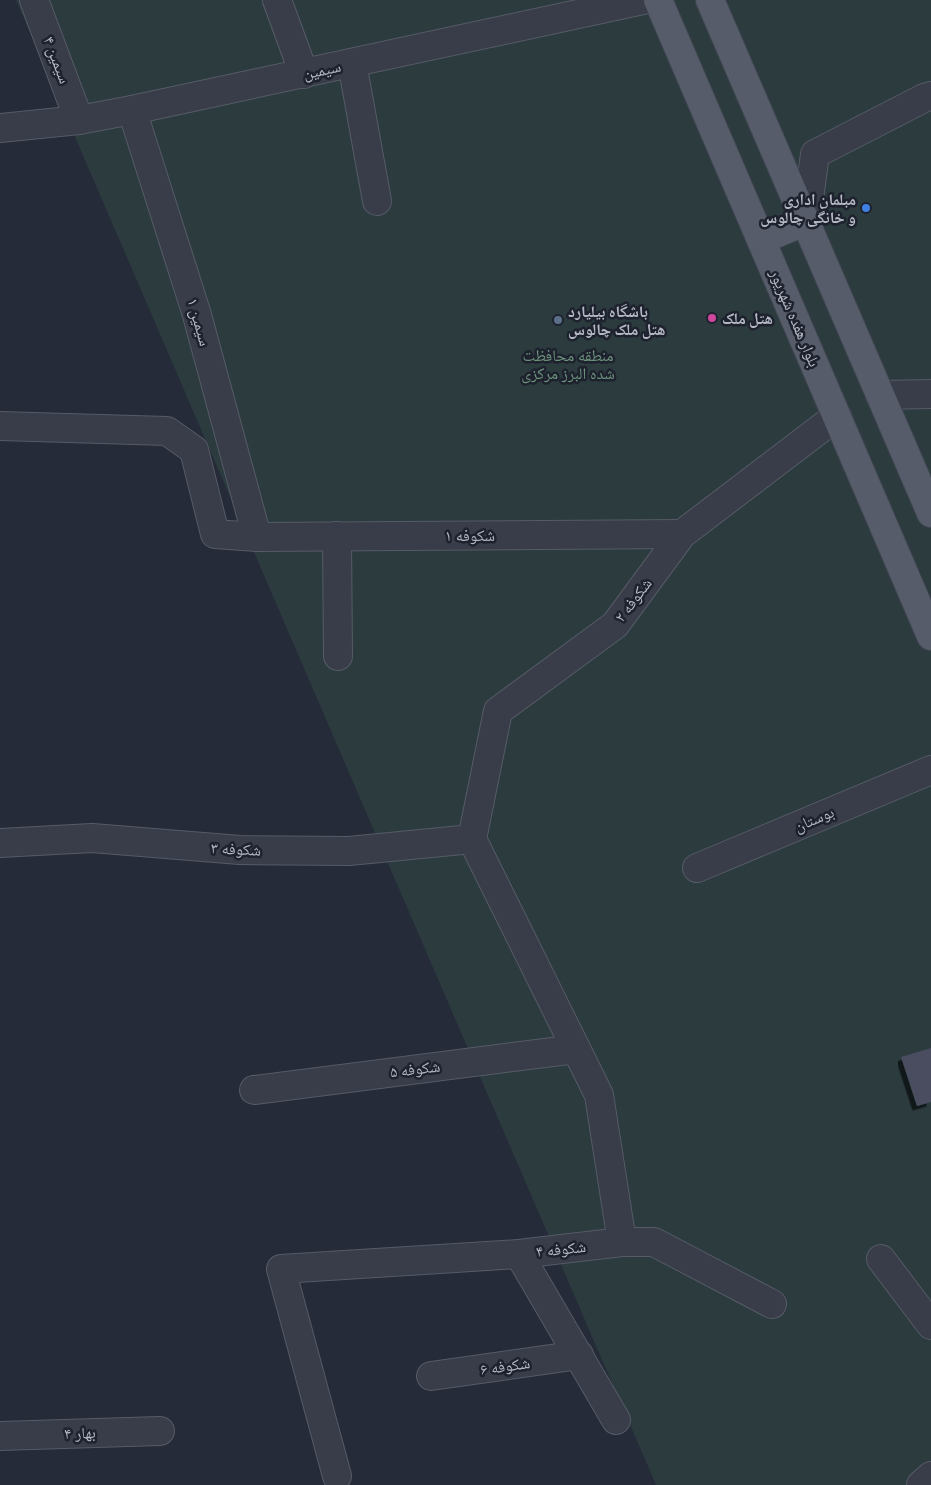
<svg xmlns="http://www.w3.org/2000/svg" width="931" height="1485" viewBox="0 0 931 1485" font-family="'Fira Sans Condensed','Noto Naskh Arabic',sans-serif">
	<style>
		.green { fill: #2b3b3e }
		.building { fill: #494e5f; filter: url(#shadow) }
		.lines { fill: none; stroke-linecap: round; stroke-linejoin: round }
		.minor-casing { stroke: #565b67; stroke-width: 30 }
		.major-casing { stroke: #414652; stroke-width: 30 }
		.minor { stroke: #383d49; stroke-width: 28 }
		.major { stroke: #565c69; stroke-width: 28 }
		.shop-dot { fill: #3f7fe0; stroke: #1e222e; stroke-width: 2 }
		.hotel-dot { fill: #d1479c; stroke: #1e222e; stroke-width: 2 }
		.service-dot { fill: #5c6f8a; stroke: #1e222e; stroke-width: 2 }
		.labels { text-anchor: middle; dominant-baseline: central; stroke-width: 5; stroke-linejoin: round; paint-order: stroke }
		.street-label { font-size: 16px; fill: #b4b8c5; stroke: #1e222e }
		.poi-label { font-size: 16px; font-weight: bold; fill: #b4b8c5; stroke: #1e222e; text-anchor: start }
		.park-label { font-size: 16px; fill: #6d947c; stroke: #1e222e }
	</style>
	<defs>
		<filter id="shadow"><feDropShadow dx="-4.5" dy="4.5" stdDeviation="0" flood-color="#0009"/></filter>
	</defs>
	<rect width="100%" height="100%" fill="#252b39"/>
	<!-- green -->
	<polygon class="green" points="16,0 931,0 931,1485 656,1485"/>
	<!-- building -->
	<polygon class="building" points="931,1048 931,1102 917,1106 901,1057"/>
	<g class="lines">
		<defs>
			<g id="minor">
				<polyline points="34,0 79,120"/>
				<polyline points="277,0 304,74"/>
				<polyline points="352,63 377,201"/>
				<polyline points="132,110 197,315 257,537"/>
				<polyline points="0,128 79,120 132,110 643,0"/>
				<polyline points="806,221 815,154 924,98 931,96"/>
				<polyline points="880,395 931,394"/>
				<polyline points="0,426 167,431 194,450 215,534 257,537 682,534"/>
				<polyline points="337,536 338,656"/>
				<polyline points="472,839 498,711 615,625 682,534 837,416"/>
				<polyline points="0,843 92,838 240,850 349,851 472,839"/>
				<polyline points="697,868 931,770"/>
				<polyline points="254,1090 576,1049"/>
				<polyline points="622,1242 654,1242 772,1304"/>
				<polyline points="519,1254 616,1420"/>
				<polyline points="881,1259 931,1325"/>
				<polyline points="431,1376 579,1355"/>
				<polyline points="0,1436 160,1431"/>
				<polyline points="337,1476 281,1269 519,1254 622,1242 599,1095 472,839"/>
				<polyline points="921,1485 931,1476"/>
			</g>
			<g id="major">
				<polyline points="658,0 931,636"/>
				<polyline points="710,0 931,513"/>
				<polyline points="761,240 806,221"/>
			</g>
		</defs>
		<!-- minor casing -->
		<use href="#minor" class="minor-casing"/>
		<!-- major casing -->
		<use href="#major" class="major-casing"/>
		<!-- minor -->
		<use href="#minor" class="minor"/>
		<!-- major -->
		<use href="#major" class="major"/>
	</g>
	<!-- markers -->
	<circle class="shop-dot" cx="866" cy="208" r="5"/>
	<circle class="hotel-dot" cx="712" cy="318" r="5"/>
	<circle class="service-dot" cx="558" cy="320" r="5"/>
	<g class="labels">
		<!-- street labels -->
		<g class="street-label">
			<text transform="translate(57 60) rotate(69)">سیمین ۴</text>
			<text transform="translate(322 70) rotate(-12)">سیمین</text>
			<text transform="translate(795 318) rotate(67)">بلوار هفده شهریور</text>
			<text transform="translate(199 322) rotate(74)">سیمین ۱</text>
			<text x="470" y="535">شکوفه ۱</text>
			<text transform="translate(633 600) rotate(-53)">شکوفه ۲</text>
			<text transform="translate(814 819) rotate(-23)">بوستان</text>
			<text transform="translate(236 849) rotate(3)">شکوفه ۳</text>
			<text transform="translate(415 1069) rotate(-7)">شکوفه ۵</text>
			<text transform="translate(561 1249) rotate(-6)">شکوفه ۴</text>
			<text transform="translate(505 1366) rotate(-8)">شکوفه ۶</text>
			<text transform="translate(80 1433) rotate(-2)">بهار ۴</text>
		</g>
		<!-- poi labels -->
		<g class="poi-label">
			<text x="856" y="199" text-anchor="end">مبلمان اداری<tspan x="856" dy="18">و خانگی چالوس</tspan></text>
			<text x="568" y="311">باشگاه بیلیارد<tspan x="568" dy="18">هتل ملک چالوس</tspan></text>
			<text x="722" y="318">هتل ملک</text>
		</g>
		<!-- park labels -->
		<g class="park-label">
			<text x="568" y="355">منطقه محافظت<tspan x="568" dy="18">شده البرز مرکزی</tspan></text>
		</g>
	</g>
</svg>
